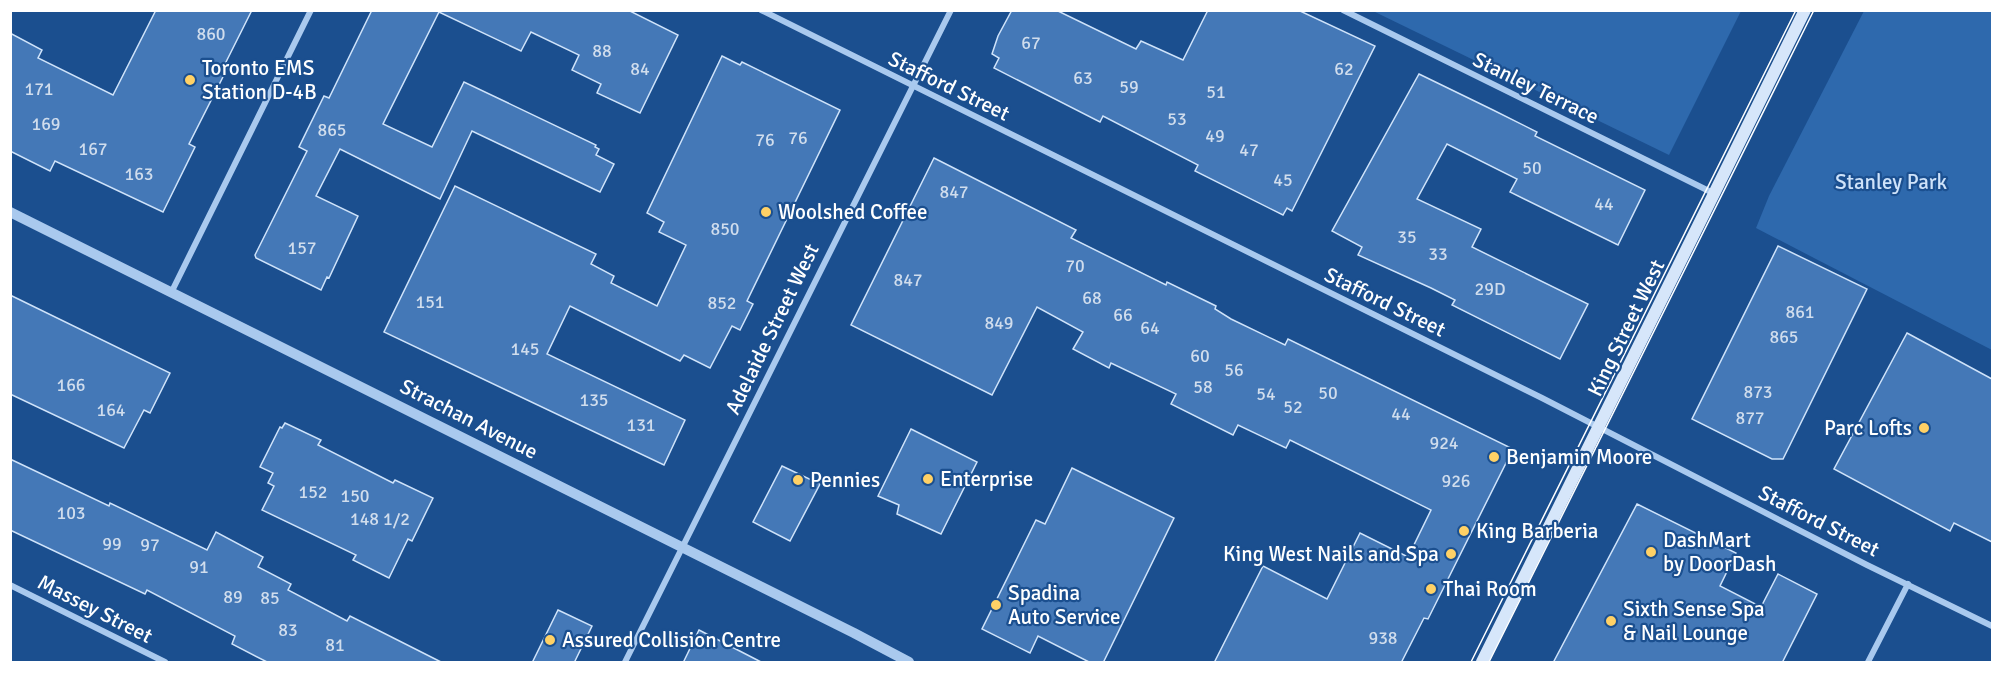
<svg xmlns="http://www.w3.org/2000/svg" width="2003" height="673" viewBox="0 0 2003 673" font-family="Signika,sans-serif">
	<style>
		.green { fill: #2e69ad }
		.building { fill: #4478b7; stroke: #cfe3fa; stroke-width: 1.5 }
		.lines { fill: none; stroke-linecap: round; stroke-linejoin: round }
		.minor { stroke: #a9c9ee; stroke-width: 6 }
		.tertiary { stroke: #a9c9ee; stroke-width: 10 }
		.secondary { stroke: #d6e6fa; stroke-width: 12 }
		.tram { stroke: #fff; stroke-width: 1.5 }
		.poi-dot { fill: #ffd166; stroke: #1b4f8f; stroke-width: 2 }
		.labels { text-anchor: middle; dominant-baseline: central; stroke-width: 4.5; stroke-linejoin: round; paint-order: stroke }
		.number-label { font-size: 18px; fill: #d0dded }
		.poi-label { font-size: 21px; fill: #fff; stroke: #1b4f8f; text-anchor: start }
		.street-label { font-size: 21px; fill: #fff; stroke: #1b4f8f }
		.park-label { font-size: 21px; fill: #cfe3fa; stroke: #1b4f8f }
	</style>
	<rect width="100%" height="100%" fill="#1b4f8f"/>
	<!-- green -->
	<g class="green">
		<polygon points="1373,11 1741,11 1669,155"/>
		<polygon points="1864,11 1992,11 1992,350 1756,228 1769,196"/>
	</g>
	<!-- building -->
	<g class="building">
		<polygon points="156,10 252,10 225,64 229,65 189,144 195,147 163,212 55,161 50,171 10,151 10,33 42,50 38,58 113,95"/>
		<polygon points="372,10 628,10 678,35 640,113 597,93 601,84 572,70 579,55 531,32 521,51 439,12 383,124 432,147 464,82 596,145 595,147 599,149 596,155 614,164 600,192 472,131 440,199 340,149 316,196 358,216 329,278 327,277 321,290 256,258 255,255 307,151 299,147 324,96 329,98"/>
		<polygon points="1012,10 1056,10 1136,49 1141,41 1183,60 1208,10 1298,10 1375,46 1292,211 1287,208 1283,215 1195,171 1198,165 1103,116 1100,122 994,68 999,58 992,54 998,36"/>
		<polygon points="722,56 740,65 742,62 840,110 747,301 753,304 740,330 732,326 710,368 684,355 680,361 570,306 547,354 685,420 664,465 384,332 455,186 596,254 591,264 614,276 611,283 657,306 686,245 659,232 664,222 647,213"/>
		<polygon points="1419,74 1493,110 1537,132 1535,136 1645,190 1618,245 1510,192 1517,179 1447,144 1417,199 1481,229 1472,247 1588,304 1560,359 1452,305 1455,300 1431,288 1358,255 1362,247 1332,231"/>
		<polygon points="934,158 1076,230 1071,238 1166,285 1167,282 1216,306 1215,309 1231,319 1285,345 1288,339 1513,449 1428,619 1424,618 1401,663 1214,663 1263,566 1327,599 1360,533 1408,557 1431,510 1290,440 1286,448 1238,425 1233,435 1171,404 1176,394 1111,363 1109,368 1073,349 1083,332 1037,307 992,395 851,325"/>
		<polygon points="1778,246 1867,289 1783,459 1772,459 1692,419"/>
		<polygon points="10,295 170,373 150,413 144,410 124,448 10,394"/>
		<polygon points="1907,333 1992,379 1992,542 1954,523 1950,531 1834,469"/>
		<polygon points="285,423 321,440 318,445 393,483 395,480 433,498 412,541 408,539 389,578 353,560 356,555 262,510 274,486 268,483 273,473 260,467 280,427 282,428"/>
		<polygon points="911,429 977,462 941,534 897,514 899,505 878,496"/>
		<polygon points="10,459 109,506 110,503 207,550 216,532 263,557 258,567 291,584 288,590 347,621 350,616 443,663 269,663 232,644 235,636 147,590 145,594 10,530"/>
		<polygon points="782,466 820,484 790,541 753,522"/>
		<polygon points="1072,468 1174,518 1103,663 1091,663 1038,636 1030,653 982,629 1036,520 1045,524"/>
		<polygon points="1637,504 1736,553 1720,586 1761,607 1778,574 1817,594 1782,663 1553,663"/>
		<polygon points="558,610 592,626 574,663 532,663"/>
		<polygon points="699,630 763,663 683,663"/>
	</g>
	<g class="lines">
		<!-- minor -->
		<g class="minor">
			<polyline points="761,10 1542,398 1867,565 1992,626"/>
			<polyline points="1343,10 1715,194"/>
			<polyline points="172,291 311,10"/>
			<polyline points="10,585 165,662"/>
			<polyline points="625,662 951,10"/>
			<polyline points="1868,662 1908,584"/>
		</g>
		<!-- tertiary -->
		<polyline class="tertiary" points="10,212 854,633 909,662"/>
		<!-- secondary -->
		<polyline class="secondary" points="1482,662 1805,10"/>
		<!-- tram -->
		<g class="tram">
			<polyline points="1471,662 1796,10"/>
			<polyline points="1489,662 1814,10"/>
		</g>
	</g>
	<!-- markers -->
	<g class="poi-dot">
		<circle cx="190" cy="80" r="6"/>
		<circle cx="766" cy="212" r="6"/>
		<circle cx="1924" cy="428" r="6"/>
		<circle cx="1494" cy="457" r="6"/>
		<circle cx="928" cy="479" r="6"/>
		<circle cx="798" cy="480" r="6"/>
		<circle cx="1464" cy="531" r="6"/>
		<circle cx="1651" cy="552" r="6"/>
		<circle cx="1451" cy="554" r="6"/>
		<circle cx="1431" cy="589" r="6"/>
		<circle cx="996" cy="605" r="6"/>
		<circle cx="1611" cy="621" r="6"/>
		<circle cx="550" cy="640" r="6"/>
	</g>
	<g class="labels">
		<!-- number labels -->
		<g class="number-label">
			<text x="211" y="34">860</text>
			<text x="1031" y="43">67</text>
			<text x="602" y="51">88</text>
			<text x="640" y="69">84</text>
			<text x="1344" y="69">62</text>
			<text x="1083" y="78">63</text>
			<text x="1129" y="87">59</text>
			<text x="39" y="89">171</text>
			<text x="1216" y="92">51</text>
			<text x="1177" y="119">53</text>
			<text x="46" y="124">169</text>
			<text x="332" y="130">865</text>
			<text x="1215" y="136">49</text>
			<text x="798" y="138">76</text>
			<text x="765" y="140">76</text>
			<text x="93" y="149">167</text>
			<text x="1249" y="150">47</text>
			<text x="1532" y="168">50</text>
			<text x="139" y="174">163</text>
			<text x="1283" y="180">45</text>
			<text x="954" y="192">847</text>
			<text x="1604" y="204">44</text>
			<text x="725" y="229">850</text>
			<text x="1407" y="237">35</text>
			<text x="302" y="248">157</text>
			<text x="1438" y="254">33</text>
			<text x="1075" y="266">70</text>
			<text x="908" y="280">847</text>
			<text x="1490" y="289">29D</text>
			<text x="1092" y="298">68</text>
			<text x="430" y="302">151</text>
			<text x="722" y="303">852</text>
			<text x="1800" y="312">861</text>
			<text x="1123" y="315">66</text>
			<text x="999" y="323">849</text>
			<text x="1150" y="328">64</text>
			<text x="1784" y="337">865</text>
			<text x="525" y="349">145</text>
			<text x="1200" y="356">60</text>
			<text x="1234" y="370">56</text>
			<text x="71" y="385">166</text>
			<text x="1203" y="387">58</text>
			<text x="1758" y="392">873</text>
			<text x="1328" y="393">50</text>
			<text x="1266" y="394">54</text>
			<text x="594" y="400">135</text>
			<text x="1293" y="407">52</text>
			<text x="111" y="410">164</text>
			<text x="1401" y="414">44</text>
			<text x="1750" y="418">877</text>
			<text x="641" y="425">131</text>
			<text x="1444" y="443">924</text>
			<text x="1456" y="481">926</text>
			<text x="313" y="492">152</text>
			<text x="355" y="496">150</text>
			<text x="71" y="513">103</text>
			<text x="380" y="519">148 1/2</text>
			<text x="112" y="544">99</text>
			<text x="150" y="545">97</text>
			<text x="199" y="567">91</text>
			<text x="233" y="597">89</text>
			<text x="270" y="598">85</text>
			<text x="288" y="630">83</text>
			<text x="1383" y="638">938</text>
			<text x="335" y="645">81</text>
		</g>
		<!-- poi labels -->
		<g class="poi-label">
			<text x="202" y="68">Toronto EMS<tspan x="202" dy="24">Station D-4B</tspan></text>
			<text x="778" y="212">Woolshed Coffee</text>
			<text x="1912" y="428" text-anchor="end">Parc Lofts</text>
			<text x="1506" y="457">Benjamin Moore</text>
			<text x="940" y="479">Enterprise</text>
			<text x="810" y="480">Pennies</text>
			<text x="1476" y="531">King Barberia</text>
			<text x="1663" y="540">DashMart<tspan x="1663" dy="24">by DoorDash</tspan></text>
			<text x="1439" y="554" text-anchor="end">King West Nails and Spa</text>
			<text x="1443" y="589">Thai Room</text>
			<text x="1008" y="593">Spadina<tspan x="1008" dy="24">Auto Service</tspan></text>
			<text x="1623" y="609">Sixth Sense Spa<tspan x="1623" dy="24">&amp; Nail Lounge</tspan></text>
			<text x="562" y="640">Assured Collision Centre</text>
		</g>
		<!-- street labels -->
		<g class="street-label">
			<text transform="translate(949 86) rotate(26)">Stafford Street</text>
			<text transform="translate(1536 88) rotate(26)">Stanley Terrace</text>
			<text transform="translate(1385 302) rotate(26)">Stafford Street</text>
			<text transform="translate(1626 328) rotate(-64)">King Street West</text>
			<text transform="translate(772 329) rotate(-64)">Adelaide Street West</text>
			<text transform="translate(469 419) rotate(27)">Strachan Avenue</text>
			<text transform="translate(1819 521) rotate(27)">Stafford Street</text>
			<text transform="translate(95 609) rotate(27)">Massey Street</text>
		</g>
		<!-- park labels -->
		<g class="park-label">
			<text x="1891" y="182">Stanley Park</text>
		</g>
	</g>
	<!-- border -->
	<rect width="2003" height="673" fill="none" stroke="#ffffff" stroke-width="24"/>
</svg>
